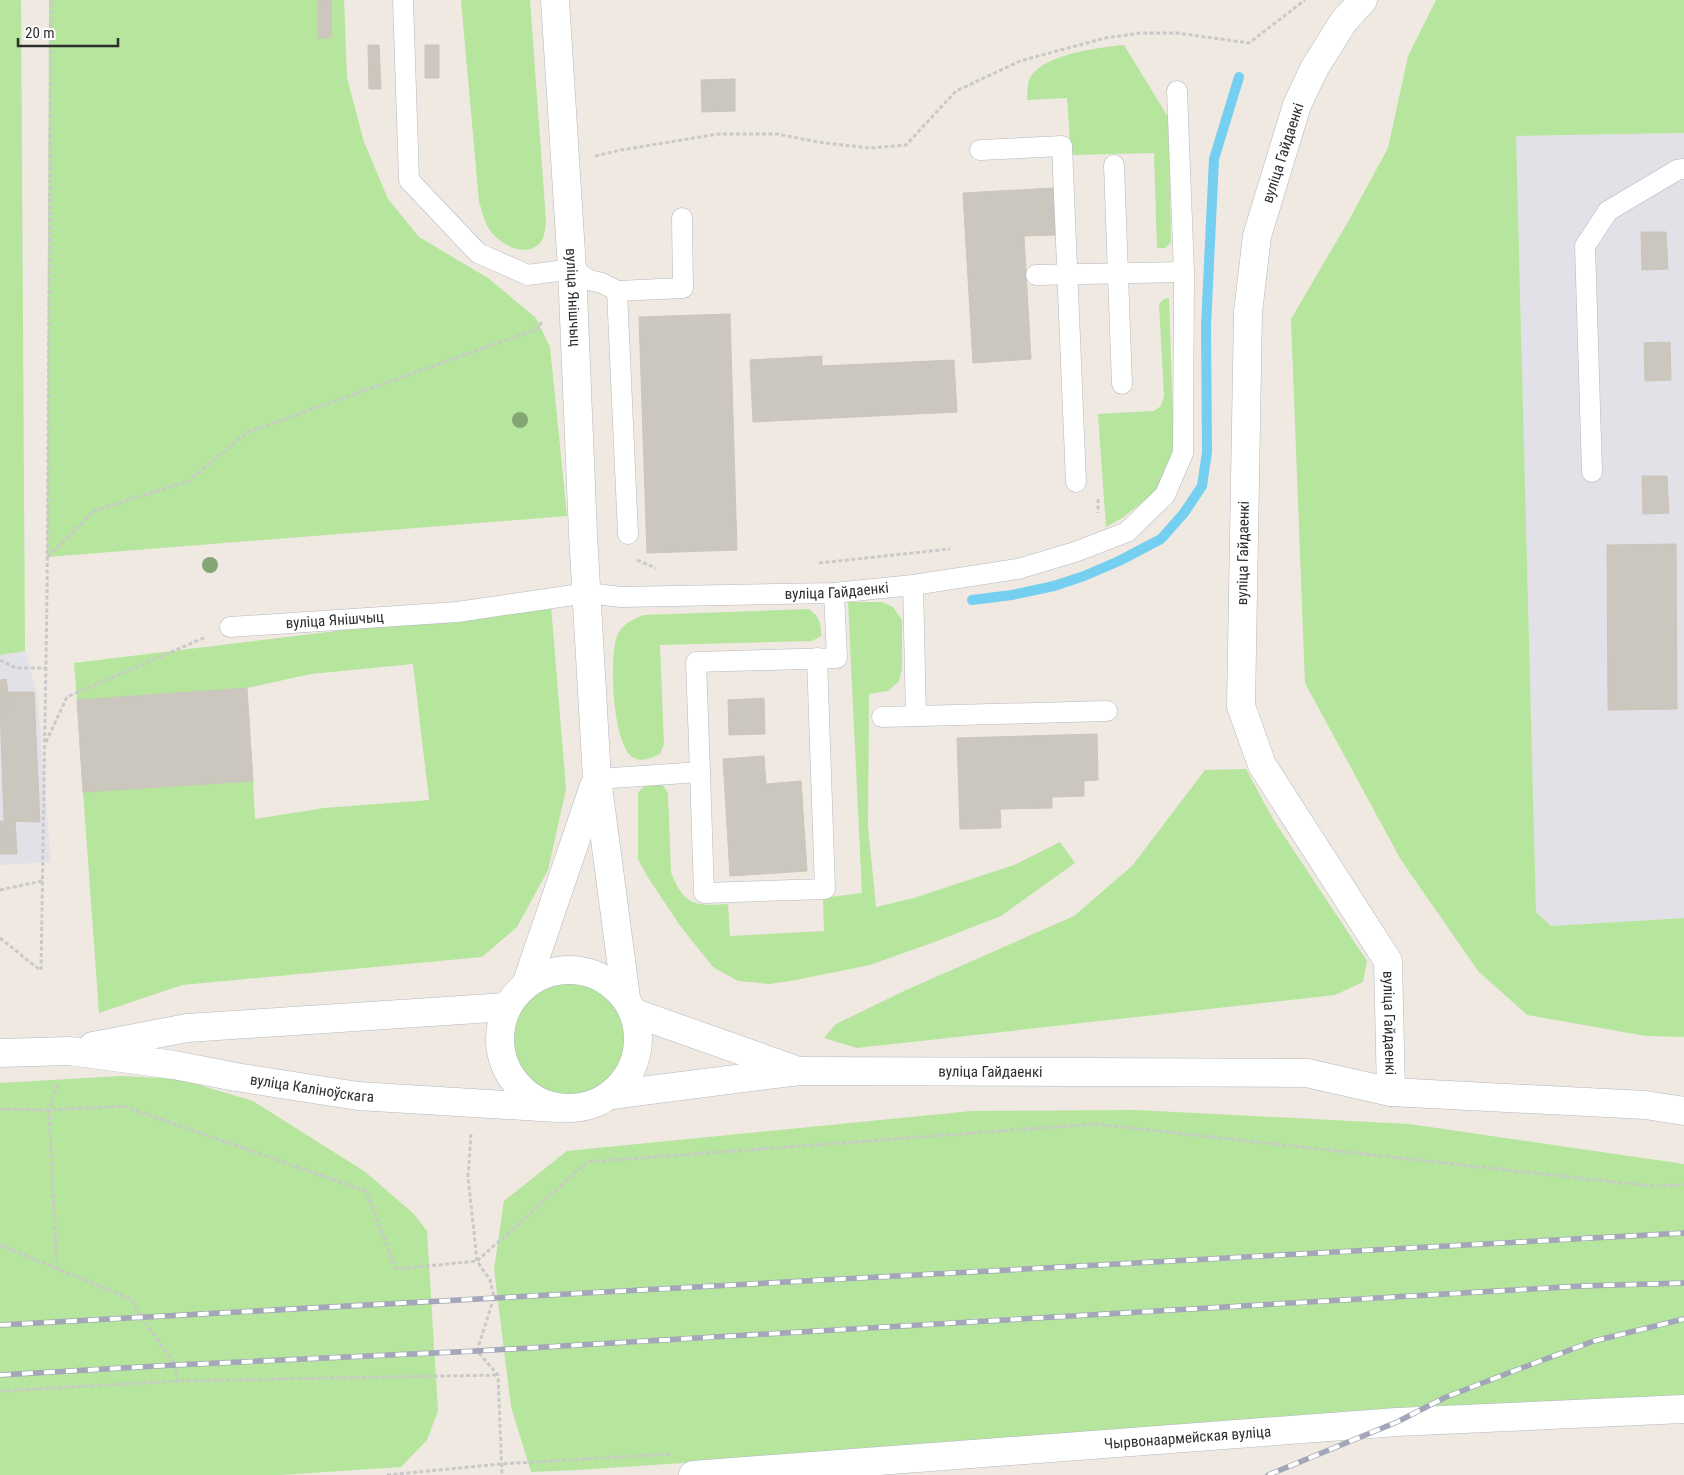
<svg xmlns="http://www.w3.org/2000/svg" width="1684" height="1475" viewBox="0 0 1684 1475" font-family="'Roboto Condensed',sans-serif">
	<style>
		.industrial { fill: #e3e1e8 }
		.green { fill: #b6e59e }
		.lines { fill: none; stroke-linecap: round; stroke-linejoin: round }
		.stream { stroke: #75cff0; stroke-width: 10 }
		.building { fill: #cbc7bf; stroke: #cbc5ba }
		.service-casing { stroke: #b4b7c1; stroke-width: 21 }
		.tertiary-casing { stroke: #b4b7c1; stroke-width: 29 }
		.path { stroke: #c9c9c9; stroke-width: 3; stroke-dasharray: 4 2.5; stroke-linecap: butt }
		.service { stroke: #fff; stroke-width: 20 }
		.tertiary { stroke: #fff; stroke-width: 28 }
		.rail-casing { stroke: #a3a6b8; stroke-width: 5.5 }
		.rail { stroke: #fff; stroke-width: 4; stroke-dasharray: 11; stroke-linecap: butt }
		.tree { fill: #84a574 }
		.labels { text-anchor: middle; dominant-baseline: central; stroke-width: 4; stroke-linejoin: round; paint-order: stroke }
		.street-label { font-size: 15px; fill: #2e2e2e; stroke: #fff }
	</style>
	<rect width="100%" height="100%" fill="#efe9e1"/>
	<!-- industrial -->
	<g class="industrial">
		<polygon points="1684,133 1684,918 1551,926 1536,912 1516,136"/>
		<polygon points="25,651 37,692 51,862 0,865 0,655"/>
	</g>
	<!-- green -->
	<g class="green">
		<polygon points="0,0 21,0 25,651 0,655"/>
		<polygon points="49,0 344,0 347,78 364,142 388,199 419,237 488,278 536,318 550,347 567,516 47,557"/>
		<path d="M461 0H530L546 221C545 227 545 236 542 240 529 261 497 244 488 227 484 220 482 210 479 202Z"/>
		<polygon points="1436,0 1684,0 1684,133 1516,136 1536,912 1551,926 1684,918 1684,1037 1646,1036 1527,1015 1478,971 1401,860 1305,683 1291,319 1349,220 1388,148 1408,56"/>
		<path d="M1124 45 1168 117 1169 131 1171 242 1165 248H1157L1154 153 1071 155 1067 98 1027 100C1028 94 1027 86 1029 80 1040 54 1098 48 1124 45Z"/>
		<polygon points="1169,298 1174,445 1168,473 1153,494 1122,518 1106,527 1098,414 1154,411 1161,406 1164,396 1159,304 1164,299"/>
		<path d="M848 602H882L893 607 902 620V669L899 681 888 691 869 694 868 826 876 907 914 898 1014 865 1060 842 1075 863 1001 916 937 941 870 965 796 980 769 984 738 981 713 967 681 927 647 876 638 859V793C646 783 651 783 662 784L668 793 671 872C684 906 695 906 728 904L730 936 824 931 823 898 862 893Z"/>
		<polygon points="551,605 566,789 548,870 517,927 482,957 182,985 99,1013 83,792 253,781 255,819 324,808 429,800 413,664 311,674 247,688 77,700 74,663"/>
		<path d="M809 609C819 616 821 623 821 636L812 641 660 645 664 744 660 754C652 758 642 762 634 758 612 748 609 656 617 636 622 624 633 619 644 615Z"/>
		<polygon points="1246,769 1273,819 1367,961 1363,982 1335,995 857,1048 824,1038 836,1024 904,991 1074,916 1132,866 1205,770"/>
		<circle cx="568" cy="1037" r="60"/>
		<polygon points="120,1076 179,1079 253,1101 364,1171 414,1214 427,1231 438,1411 427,1440 401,1467 280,1475 0,1475 0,1083"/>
		<polygon points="1137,1110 1409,1124 1684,1164 1684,1399 921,1447 579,1470 531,1472 511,1407 494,1269 504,1201 567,1151 971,1111"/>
	</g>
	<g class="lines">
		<!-- stream -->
		<polyline class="stream" points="972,600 1012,595 1054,586 1084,576 1119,561 1161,539 1184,513 1202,486 1207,452 1206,326 1214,159 1239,77"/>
	</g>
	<!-- building -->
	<g class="building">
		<rect x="318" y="0" width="13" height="38"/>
		<polygon points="368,45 379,45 381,89 369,89"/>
		<rect x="425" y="45" width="14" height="33"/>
		<polygon points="735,79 735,111 702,112 701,80"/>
		<polygon points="1053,188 1056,235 1024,236 1031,359 973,363 963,193"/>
		<polygon points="1641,232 1666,232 1668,269 1642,270"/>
		<polygon points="730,314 737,550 647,553 639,317"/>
		<polygon points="1670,342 1671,380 1645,381 1644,343"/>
		<polygon points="822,356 822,366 954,360 957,412 753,422 750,360"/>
		<polygon points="1642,476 1667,476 1669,513 1643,514"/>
		<polygon points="1676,544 1677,709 1608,710 1607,545"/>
		<polygon points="6,679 10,705 0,706 0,680"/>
		<polygon points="247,688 253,781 83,792 77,700"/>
		<polygon points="8,692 34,692 40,822 4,821 0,706 10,705"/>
		<polygon points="764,698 765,734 729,735 728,700"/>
		<polygon points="1097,734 1098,780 1084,781 1084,796 1052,797 1052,808 1000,809 1001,828 960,829 957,738"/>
		<polygon points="764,756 766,784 801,781 807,871 730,876 723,759"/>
		<polygon points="0,821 15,821 17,854 0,854"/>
	</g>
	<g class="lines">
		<defs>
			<g id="service">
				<polyline points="403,0 409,180 478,253 528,275 572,269 589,280 602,283 617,291 683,288 682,218"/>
				<polyline points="980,150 1062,146 1076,482"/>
				<polyline points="1114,165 1122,384"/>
				<polyline points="1036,275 1184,272"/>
				<polyline points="617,291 628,534"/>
				<polyline points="1592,472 1585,246 1608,211 1677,170 1684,169"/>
				<polyline points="913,585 916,716"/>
				<path id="s1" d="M230 627 457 612 587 593 621 597 834 593 913 585 1018 569 1075 552 1127 532 1165 495 1183 453 1184 272 1177 91"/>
				<polyline points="882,717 1107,711"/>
				<polyline points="700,772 704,893 825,889 817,658"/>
				<polyline points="597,779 700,772 696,662 837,658 834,593"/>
			</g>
			<g id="tertiary">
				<path id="s2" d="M555 0 572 269 583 534 597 779 626 998"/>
				<path id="s3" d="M1363 0 1344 21 1315 67 1297 105 1257 236 1248 312 1241 706 1262 765 1388 961 1391 1092"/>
				<circle cx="569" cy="1039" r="69"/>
				<polyline points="526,985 594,786"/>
				<polyline points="635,1013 793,1069"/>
				<polyline points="93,1046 187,1028 507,1007"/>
				<path id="s4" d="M0 1053 69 1051 174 1065 236 1077 358 1096 557 1108"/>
				<path id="s5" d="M611 1095 799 1071 1307 1073 1391 1092 1645 1105 1684 1111"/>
				<path id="s6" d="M693 1475 1397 1422 1684 1409"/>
			</g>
		</defs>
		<!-- service casing -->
		<use href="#service" class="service-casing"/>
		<!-- tertiary casing -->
		<use href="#tertiary" class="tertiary-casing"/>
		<!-- path -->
		<g class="path">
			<polyline points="595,156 621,150 718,134 777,134 818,142 870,148 906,145 956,91 1020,61 1105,38 1141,33 1177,33 1249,43 1305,0"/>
			<polyline points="1098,499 1098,513"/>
			<polyline points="48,557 94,511 188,481 248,432 537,329 543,320"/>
			<polyline points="637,560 656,568"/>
			<polyline points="819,563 950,549"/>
			<polyline points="0,660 16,668 46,668"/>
			<polyline points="46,742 67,697 206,637"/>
			<polyline points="0,890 42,881"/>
			<polyline points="0,938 40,970"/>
			<polyline points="41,970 47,596 51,0"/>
			<polyline points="0,1109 49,1110 123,1106 366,1191 396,1269 477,1261 587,1162 1095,1124 1651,1186 1684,1185"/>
			<polyline points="471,1134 468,1177 477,1261 490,1280 494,1297 477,1351 498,1375 502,1475"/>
			<polyline points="0,1245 131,1299 141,1316 175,1365 177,1381 498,1375"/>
			<polyline points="57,1269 49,1110 58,1083"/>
			<polyline points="0,1391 177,1381"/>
			<polyline points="387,1475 500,1464 671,1454"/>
		</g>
		<!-- service -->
		<use href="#service" class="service"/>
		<!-- tertiary -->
		<use href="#tertiary" class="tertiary"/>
		<defs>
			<g id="rail">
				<polyline points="0,1325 1684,1233"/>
				<polyline points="0,1375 175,1365 477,1351 1582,1286 1684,1283"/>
				<polyline points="1268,1475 1397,1422 1446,1397 1519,1369 1594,1341 1684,1319"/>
			</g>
		</defs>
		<!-- rail casing -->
		<use href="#rail" class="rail-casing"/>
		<!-- rail -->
		<use href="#rail" class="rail"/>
	</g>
	<!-- trees -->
	<g class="tree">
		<circle cx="520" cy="420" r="8"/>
		<circle cx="210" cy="565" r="8"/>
	</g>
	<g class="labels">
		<!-- street labels -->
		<g class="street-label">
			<text transform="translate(1283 153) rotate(-72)">вуліца Гайдаенкі</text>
			<text stroke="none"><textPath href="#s2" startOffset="298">вуліца Янішчыц</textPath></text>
			<text transform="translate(1243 553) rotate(-89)">вуліца Гайдаенкі</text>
			<text stroke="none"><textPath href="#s1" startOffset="609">вуліца Гайдаенкі</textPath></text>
			<text stroke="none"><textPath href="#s1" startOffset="105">вуліца Янішчыц</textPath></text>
			<text stroke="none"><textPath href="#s3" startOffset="1090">вуліца Гайдаенкі</textPath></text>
			<text stroke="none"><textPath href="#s5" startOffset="381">вуліца Гайдаенкі</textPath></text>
			<text stroke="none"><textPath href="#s4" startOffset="315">вуліца Каліноўскага</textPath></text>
			<text stroke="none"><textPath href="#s6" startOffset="496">Чырвонаармейская вуліца</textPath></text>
		</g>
	</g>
	<!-- scale -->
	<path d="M18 38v8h100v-8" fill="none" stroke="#2e2e2e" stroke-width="2.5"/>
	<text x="25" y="38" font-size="15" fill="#2e2e2e" stroke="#ffffff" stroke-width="4" paint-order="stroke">20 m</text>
</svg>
